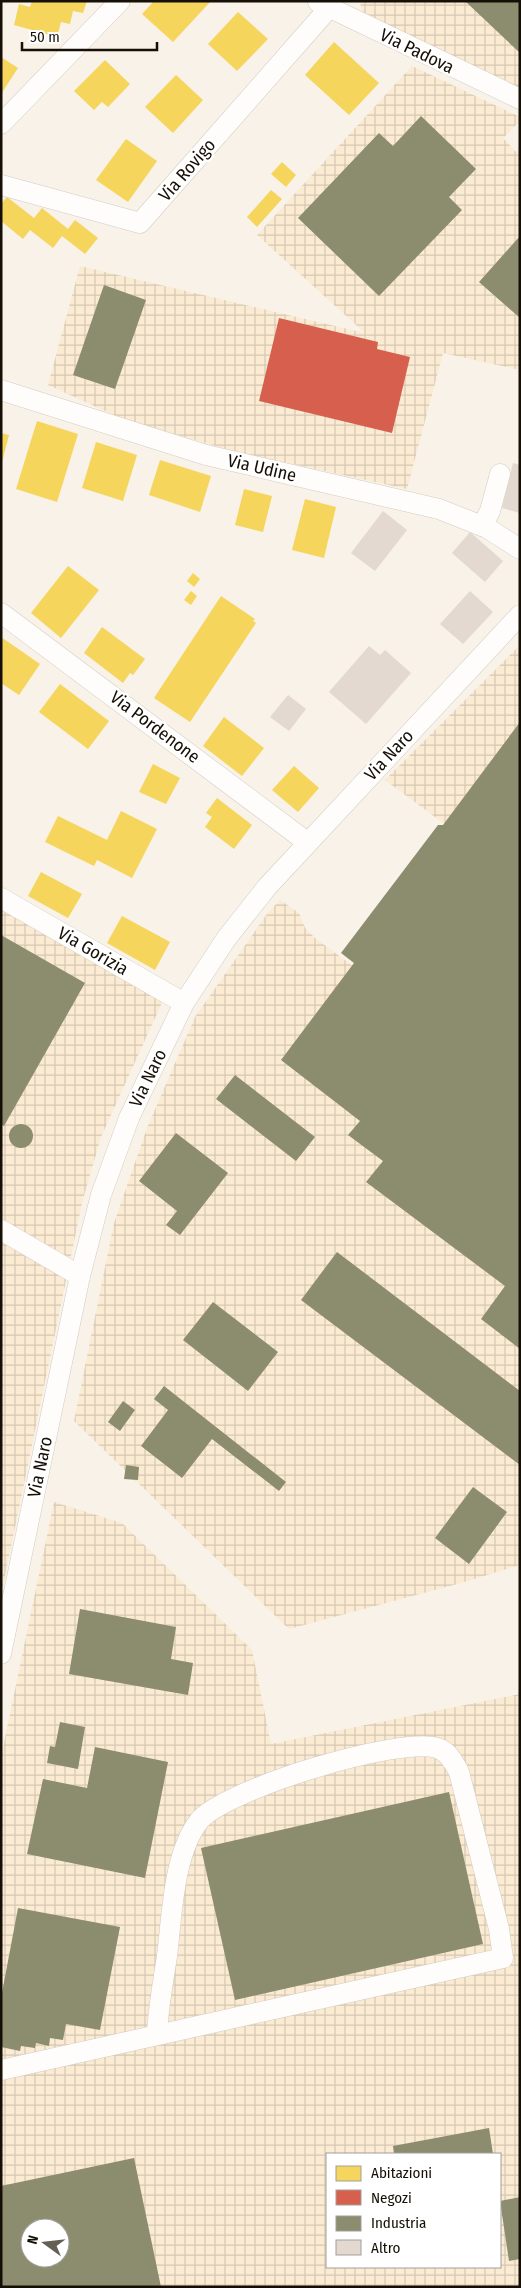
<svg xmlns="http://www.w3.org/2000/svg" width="521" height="2288" viewBox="0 0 521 2288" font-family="'Fira Sans Condensed',sans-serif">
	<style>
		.industrial { fill: url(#industrial-grid); fill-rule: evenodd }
		.homes { fill: #f6d55c }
		.shops { fill: #d6604d }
		.industry { fill: #8c8c6e; fill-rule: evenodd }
		.building { fill: #e3d9d0 }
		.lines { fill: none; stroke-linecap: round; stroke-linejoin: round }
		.minor-casing { stroke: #d2ccc3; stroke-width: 21 }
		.minor { stroke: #fefdfc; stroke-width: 20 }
		.labels { text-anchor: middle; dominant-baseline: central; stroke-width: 5; stroke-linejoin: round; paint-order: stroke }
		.street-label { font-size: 18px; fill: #150f06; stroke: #fff }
	</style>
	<defs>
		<pattern id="industrial-grid" width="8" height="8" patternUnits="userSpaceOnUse" patternTransform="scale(1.25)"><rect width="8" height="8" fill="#fbebd3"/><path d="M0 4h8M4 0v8" fill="none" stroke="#d6c8b4"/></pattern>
	</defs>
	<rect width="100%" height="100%" fill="#f8f2e8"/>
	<!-- industrial -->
	<g class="industrial">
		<polygon points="360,1 520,1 520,92 362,14"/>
		<polygon points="412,66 520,117 520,121 503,138 516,152 520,149 520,370 443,353 407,489 233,451 123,419 48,385 80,266 365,333 257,235"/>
		<polygon points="520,645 520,880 385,780"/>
		<polygon points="280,900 299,913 305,928 315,938 520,1090 520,1565 461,1583 289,1629 74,1421 114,1223 147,1128 195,1017 267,914"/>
		<polygon points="1,901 165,996 101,1137 82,1203 1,1595"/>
		<path d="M54 1502 122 1523 252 1650 271 1744 520 1694V2287H1V1757ZM327 2154H500V2267H327ZM30 2228H60V2258H30Z"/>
	</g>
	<!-- homes -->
	<g class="homes">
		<polygon points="32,1 87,1 83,13 73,11 70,24 61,22 57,37 14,25 19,4 30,7"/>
		<polygon points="154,1 211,1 173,42 142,14"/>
		<polygon points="238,12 268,39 237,71 208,44"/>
		<polygon points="334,42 379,83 349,115 305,75"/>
		<polygon points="1,57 18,68 1,94"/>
		<polygon points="105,60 130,84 108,107 102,102 94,110 74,91"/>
		<polygon points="176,75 203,100 173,133 145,107"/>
		<polygon points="126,139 157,161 128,202 96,180"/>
		<polygon points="282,162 296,175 286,187 271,174"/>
		<polygon points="271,190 282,199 257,227 247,217"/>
		<polygon points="7,197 34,218 42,208 68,229 75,220 98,238 85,254 62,236 53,248 30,230 23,239 1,221 1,204"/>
		<polygon points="37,421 78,434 57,502 16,489"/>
		<polygon points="1,433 9,435 2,462 1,462"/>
		<polygon points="96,442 137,455 123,501 82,488"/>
		<polygon points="160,460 211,476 200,512 149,495"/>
		<polygon points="244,489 272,496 263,532 235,525"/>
		<polygon points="305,499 336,507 324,558 292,550"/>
		<polygon points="68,566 99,590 61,638 31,613"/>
		<polygon points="193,573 200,579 194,587 187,581"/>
		<polygon points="191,591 197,596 191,605 184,600"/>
		<polygon points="221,596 255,619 253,621 256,623 190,722 154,698"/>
		<polygon points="102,627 145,659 133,675 130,673 123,683 84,653"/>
		<polygon points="1,637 40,664 19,695 1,683"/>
		<polygon points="60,684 109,721 88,749 39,712"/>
		<polygon points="224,717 264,748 242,776 203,746"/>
		<polygon points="153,764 180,778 166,804 139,792"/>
		<polygon points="294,766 319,788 298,812 272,790"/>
		<polygon points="217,798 252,825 234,849 205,827 212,817 206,813"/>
		<polygon points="121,811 157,829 132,878 97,860 94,866 45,842 58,816 107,840"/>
		<polygon points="41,872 82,894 68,918 28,896"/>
		<polygon points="122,916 170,942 155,970 107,943"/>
	</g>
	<!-- shops -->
	<polygon class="shops" points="279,318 378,342 377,349 410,357 392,433 259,401"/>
	<!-- industry -->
	<g class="industry">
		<polygon points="465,1 520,1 520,53"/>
		<polygon points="421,116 476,169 449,197 462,210 379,296 298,218 379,133 393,146"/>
		<polygon points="520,236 520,318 479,282"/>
		<polygon points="104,285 146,300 115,389 73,375"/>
		<polygon points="520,722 520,1349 481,1319 505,1286 366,1182 383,1161 348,1135 360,1121 281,1060 354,963 341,953 438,825 443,825"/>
		<polygon points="1,935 85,983 4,1126 1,1124"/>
		<polygon points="235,1075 315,1137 296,1161 216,1099"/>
		<circle cx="21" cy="1136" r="12"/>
		<polygon points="176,1133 228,1173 180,1235 166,1225 177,1211 139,1181"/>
		<polygon points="337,1252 520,1391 520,1465 301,1300"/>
		<polygon points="213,1302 278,1352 248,1391 183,1340"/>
		<polygon points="164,1386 286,1482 279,1491 212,1439 182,1478 141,1446 168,1410 154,1399"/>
		<polygon points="123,1401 135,1410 120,1431 108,1422"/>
		<polygon points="126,1465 139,1467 138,1480 124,1479"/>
		<polygon points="473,1487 507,1512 469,1564 435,1538"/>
		<polygon points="80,1609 176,1627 171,1659 193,1663 188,1695 69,1674"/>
		<polygon points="60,1722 85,1727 78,1769 47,1763 50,1746 55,1747"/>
		<polygon points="95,1747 168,1762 145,1878 27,1854 43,1779 87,1788"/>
		<polygon points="449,1792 483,1944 235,2000 201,1848"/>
		<polygon points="18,1908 120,1927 100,2030 66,2024 63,2040 50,2038 49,2046 36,2043 35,2048 21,2046 20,2051 1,2047 1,1998"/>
		<polygon points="489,2128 493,2154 394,2154 393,2146"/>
		<path d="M134 2158 161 2287H1V2186ZM30 2228H60V2258H30Z"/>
		<polygon points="520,2197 520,2259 509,2261 500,2201"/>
	</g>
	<!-- building -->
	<g class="building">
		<polygon points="513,463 520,465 520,513 502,508"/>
		<polygon points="383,511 407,530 375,571 351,553"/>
		<polygon points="470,532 503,561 485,582 452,553"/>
		<polygon points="470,591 493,612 463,644 440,624"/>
		<polygon points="369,646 380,655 385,650 411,673 366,724 329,692"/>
		<polygon points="288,695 306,709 289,731 270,717"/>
	</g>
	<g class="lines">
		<defs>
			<g id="minor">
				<polyline points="318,2 520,99"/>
				<polyline points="1,124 120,1"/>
				<polyline points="1,185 140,223 329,8"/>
				<polyline points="1,390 206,455 439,509 487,528 520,549"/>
				<polyline points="482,526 490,511 500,474"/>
				<polyline points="1,613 307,842"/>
				<polyline points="1,898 184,1003"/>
				<polyline points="1,1230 80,1276"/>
				<polyline points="1,1654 80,1276 101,1195 129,1118 184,1003 226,939 267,887 520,615"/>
				<path d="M1 2070 503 1958 499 1929 459 1772C454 1762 448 1751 437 1748 399 1736 223 1790 199 1821 173 1854 172 1917 167 1956 163 1983 158 2009 157 2035"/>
			</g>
		</defs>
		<!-- minor casing -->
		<use href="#minor" class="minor-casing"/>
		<!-- minor -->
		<use href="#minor" class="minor"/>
	</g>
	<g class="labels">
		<!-- street labels -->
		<g class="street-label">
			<text transform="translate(417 51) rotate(26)">Via Padova</text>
			<text transform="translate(187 170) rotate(-49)">Via Rovigo</text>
			<text transform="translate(262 468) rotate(13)">Via Udine</text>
			<text transform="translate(155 727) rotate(37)">Via Pordenone</text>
			<text transform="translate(389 755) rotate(-47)">Via Naro</text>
			<text transform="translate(93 951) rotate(30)">Via Gorizia</text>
			<text transform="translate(148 1078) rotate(-64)">Via Naro</text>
			<text transform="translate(40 1467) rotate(-78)">Via Naro</text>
		</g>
	</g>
	<!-- border -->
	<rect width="521" height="2288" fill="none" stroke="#150f06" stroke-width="5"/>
	<!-- legend -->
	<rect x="326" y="2153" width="175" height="115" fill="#ffffff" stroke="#a19f9b"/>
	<rect x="336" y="2166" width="25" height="15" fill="#f6d55c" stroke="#a19f9b"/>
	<text x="371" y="2178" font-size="15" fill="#150f06">Abitazioni</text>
	<rect x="336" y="2190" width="25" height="15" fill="#d6604d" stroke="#a19f9b"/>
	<text x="371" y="2203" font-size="15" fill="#150f06">Negozi</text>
	<rect x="336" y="2216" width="25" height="15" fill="#8c8c6e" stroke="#a19f9b"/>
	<text x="371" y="2228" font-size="15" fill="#150f06">Industria</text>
	<rect x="336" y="2240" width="25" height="15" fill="#e3d9d0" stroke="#a19f9b"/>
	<text x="371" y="2253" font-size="15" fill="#150f06">Altro</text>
	<!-- north arrow -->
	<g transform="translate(45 2243) rotate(285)"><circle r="24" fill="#ffffff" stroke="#a19f9b"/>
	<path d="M0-4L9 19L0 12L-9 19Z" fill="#645e55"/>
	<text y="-8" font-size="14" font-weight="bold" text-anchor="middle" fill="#150f06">N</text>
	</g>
	<!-- scale -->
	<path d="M22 42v8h135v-8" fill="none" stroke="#150f06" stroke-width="2.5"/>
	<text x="30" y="42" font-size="15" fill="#150f06" stroke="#ffffff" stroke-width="4" paint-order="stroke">50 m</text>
</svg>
